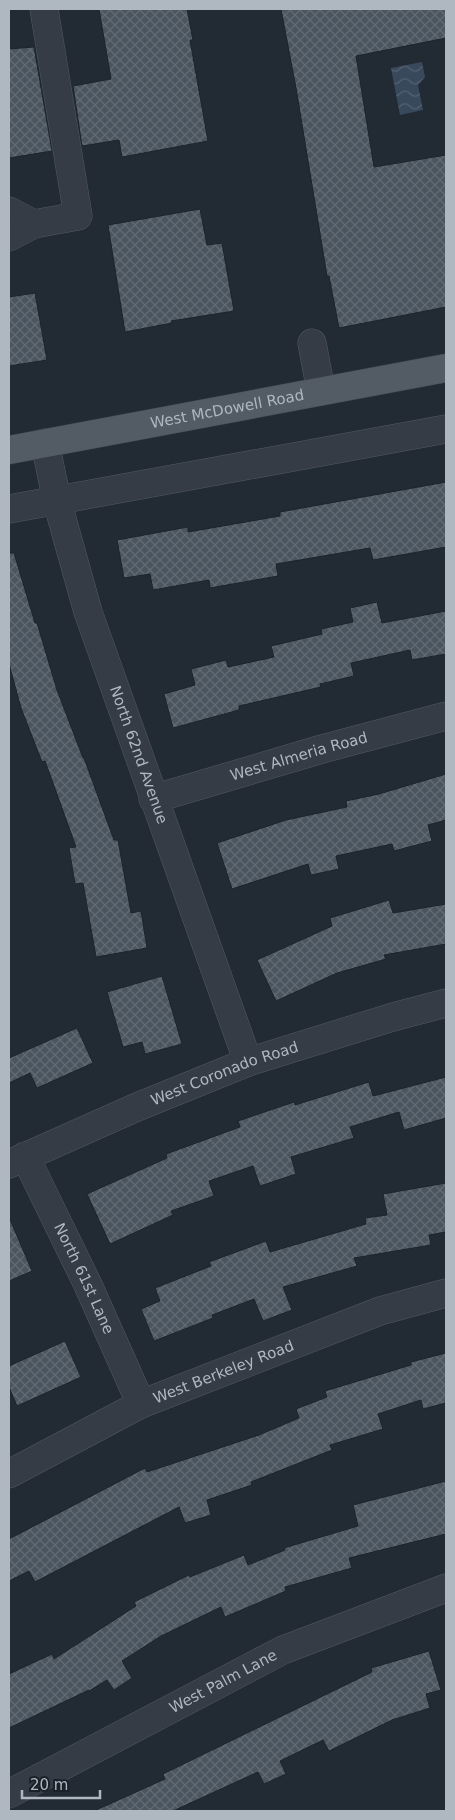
<svg xmlns="http://www.w3.org/2000/svg" width="455" height="1820" viewBox="0 0 455 1820" font-family="'DejaVu Sans',sans-serif">
	<style>
		.water { fill: url(#water-waves) }
		.building { fill: url(#building-cross-hatch); stroke: #1c232b }
		.lines { fill: none; stroke-linecap: round; stroke-linejoin: round }
		.minor-casing { stroke: #525a62; stroke-width: 29 }
		.major-casing { stroke: #3e454e; stroke-width: 29 }
		.minor { stroke: #353c45; stroke-width: 28 }
		.major { stroke: #535b65; stroke-width: 28 }
		.labels { text-anchor: middle; dominant-baseline: central; stroke-width: 4; stroke-linejoin: round; paint-order: stroke }
		.street-label { font-size: 15px; fill: #afb7c1; stroke: #1a2129 }
	</style>
	<defs>
		<pattern id="water-waves" width="16" height="10" patternUnits="userSpaceOnUse" patternTransform="scale(1.25)"><rect width="16" height="10" fill="#39495c"/><path d="M0 5q4-4 8 0t8 0" fill="none" stroke="#536172"/></pattern>
		<pattern id="building-cross-hatch" width="8" height="8" patternUnits="userSpaceOnUse" patternTransform="scale(1.25)"><rect width="8" height="8" fill="#4a555f"/><path d="M0 0l8 8M0 8l8-8" fill="none" stroke="#626b74"/></pattern>
	</defs>
	<rect width="100%" height="100%" fill="#222a34"/>
	<!-- water -->
	<polygon class="water" points="422,62 425,77 418,85 423,110 400,115 391,68"/>
	<!-- building -->
	<g class="building">
		<polygon points="99,9 187,9 193,40 190,40 208,141 122,157 119,140 82,146 73,86 111,79"/>
		<polygon points="281,9 446,9 446,38 356,56 374,167 446,155 446,307 339,328 329,276 327,276 296,88"/>
		<polygon points="34,47 52,151 9,158 9,49"/>
		<polygon points="200,209 207,245 222,243 234,311 171,321 172,323 125,332 108,225"/>
		<polygon points="35,293 47,360 9,366 9,297"/>
		<polygon points="446,482 446,547 373,560 370,548 276,564 278,576 210,588 209,580 153,590 150,574 124,578 117,540 188,527 188,532 280,516 280,512"/>
		<polygon points="9,553 14,553 35,623 37,623 57,690 83,758 84,758 114,840 118,840 131,913 141,911 147,948 96,957 83,883 75,884 69,848 76,847 45,761 42,762 21,708 9,664"/>
		<polygon points="377,602 382,623 446,611 446,654 412,660 410,650 351,663 354,676 320,684 321,687 239,706 239,710 173,728 164,694 195,685 191,669 226,660 228,667 274,657 271,646 322,634 321,629 353,622 350,608"/>
		<polygon points="446,774 446,820 428,825 432,841 394,851 392,844 336,856 339,869 311,875 308,864 232,889 217,843 286,820 347,807 346,801 379,794"/>
		<polygon points="389,900 393,913 446,904 446,944 384,955 386,959 337,973 276,1001 257,960 332,926 330,918"/>
		<polygon points="162,976 182,1044 145,1054 142,1042 123,1047 107,992"/>
		<polygon points="77,1028 93,1063 37,1088 30,1073 9,1083 9,1058"/>
		<polygon points="446,1077 446,1118 404,1130 399,1112 350,1127 354,1138 291,1157 296,1174 260,1186 253,1166 209,1181 214,1196 171,1211 173,1215 110,1244 87,1194 167,1158 166,1154 240,1127 238,1121 294,1102 295,1105 369,1082 373,1096"/>
		<polygon points="446,1183 446,1232 429,1235 431,1245 354,1258 357,1266 283,1287 292,1310 263,1321 254,1299 212,1315 213,1318 154,1341 141,1309 160,1301 155,1288 211,1266 209,1262 266,1241 270,1252 366,1224 365,1218 387,1215 383,1194"/>
		<polygon points="9,1217 32,1271 9,1281"/>
		<polygon points="65,1341 81,1377 17,1406 9,1387 9,1366"/>
		<polygon points="446,1353 446,1403 423,1409 421,1400 378,1414 383,1429 330,1445 332,1450 251,1482 252,1485 207,1500 211,1515 185,1523 179,1507 35,1582 29,1571 9,1581 9,1539 145,1468 147,1472 259,1435 299,1418 296,1409 327,1397 325,1391 411,1365 411,1362"/>
		<polygon points="446,1481 446,1534 349,1558 352,1568 285,1587 286,1591 225,1617 221,1607 161,1636 122,1661 132,1678 114,1690 107,1680 89,1691 89,1690 9,1728 9,1674 52,1654 54,1659 136,1606 134,1602 189,1575 190,1577 244,1555 248,1565 285,1550 284,1548 358,1526 353,1505"/>
		<polygon points="429,1651 441,1690 426,1694 430,1708 392,1720 329,1751 323,1740 280,1761 286,1774 264,1784 258,1772 173,1811 94,1811 165,1779 163,1774 372,1672 371,1668"/>
	</g>
	<g class="lines">
		<defs>
			<g id="minor">
				<polyline points="9,211 34,224"/>
				<polyline points="9,237 34,224 78,216 44,9"/>
				<polyline points="312,343 321,391"/>
				<path id="s1" d="M45 443 57 501 88 612 248 1062"/>
				<polyline points="9,509 446,429"/>
				<path id="s2" d="M153 799 322 749 446 716"/>
				<path id="s3" d="M25 1156 88 1285 141 1404"/>
				<path id="s4" d="M9 1164 137 1107 248 1062 393 1017 446 1003"/>
				<path id="s5" d="M9 1474 141 1404 380 1311 446 1293"/>
				<path id="s6" d="M9 1794 283 1650 446 1588"/>
			</g>
			<g id="major">
				<path id="s7" d="M9 450 446 368"/>
			</g>
		</defs>
		<!-- minor casing -->
		<use href="#minor" class="minor-casing"/>
		<!-- major casing -->
		<use href="#major" class="major-casing"/>
		<!-- minor -->
		<use href="#minor" class="minor"/>
		<!-- major -->
		<use href="#major" class="major"/>
	</g>
	<g class="labels">
		<!-- street labels -->
		<g class="street-label">
			<text stroke="none"><textPath href="#s7" startOffset="222">West McDowell Road</textPath></text>
			<text stroke="none"><textPath href="#s1" startOffset="326">North 62nd Avenue</textPath></text>
			<text stroke="none"><textPath href="#s2" startOffset="152">West Almeria Road</textPath></text>
			<text stroke="none"><textPath href="#s4" startOffset="234">West Coronado Road</textPath></text>
			<text stroke="none"><textPath href="#s3" startOffset="136">North 61st Lane</textPath></text>
			<text stroke="none"><textPath href="#s5" startOffset="238">West Berkeley Road</textPath></text>
			<text stroke="none"><textPath href="#s6" startOffset="242">West Palm Lane</textPath></text>
		</g>
	</g>
	<!-- border -->
	<rect width="455" height="1820" fill="none" stroke="#afb7c1" stroke-width="20"/>
	<!-- scale -->
	<path d="M22 1790v8h78v-8" fill="none" stroke="#afb7c1" stroke-width="2.5"/>
	<text x="30" y="1790" font-size="15" fill="#afb7c1" stroke="#1a2129" stroke-width="4" paint-order="stroke">20 m</text>
</svg>
